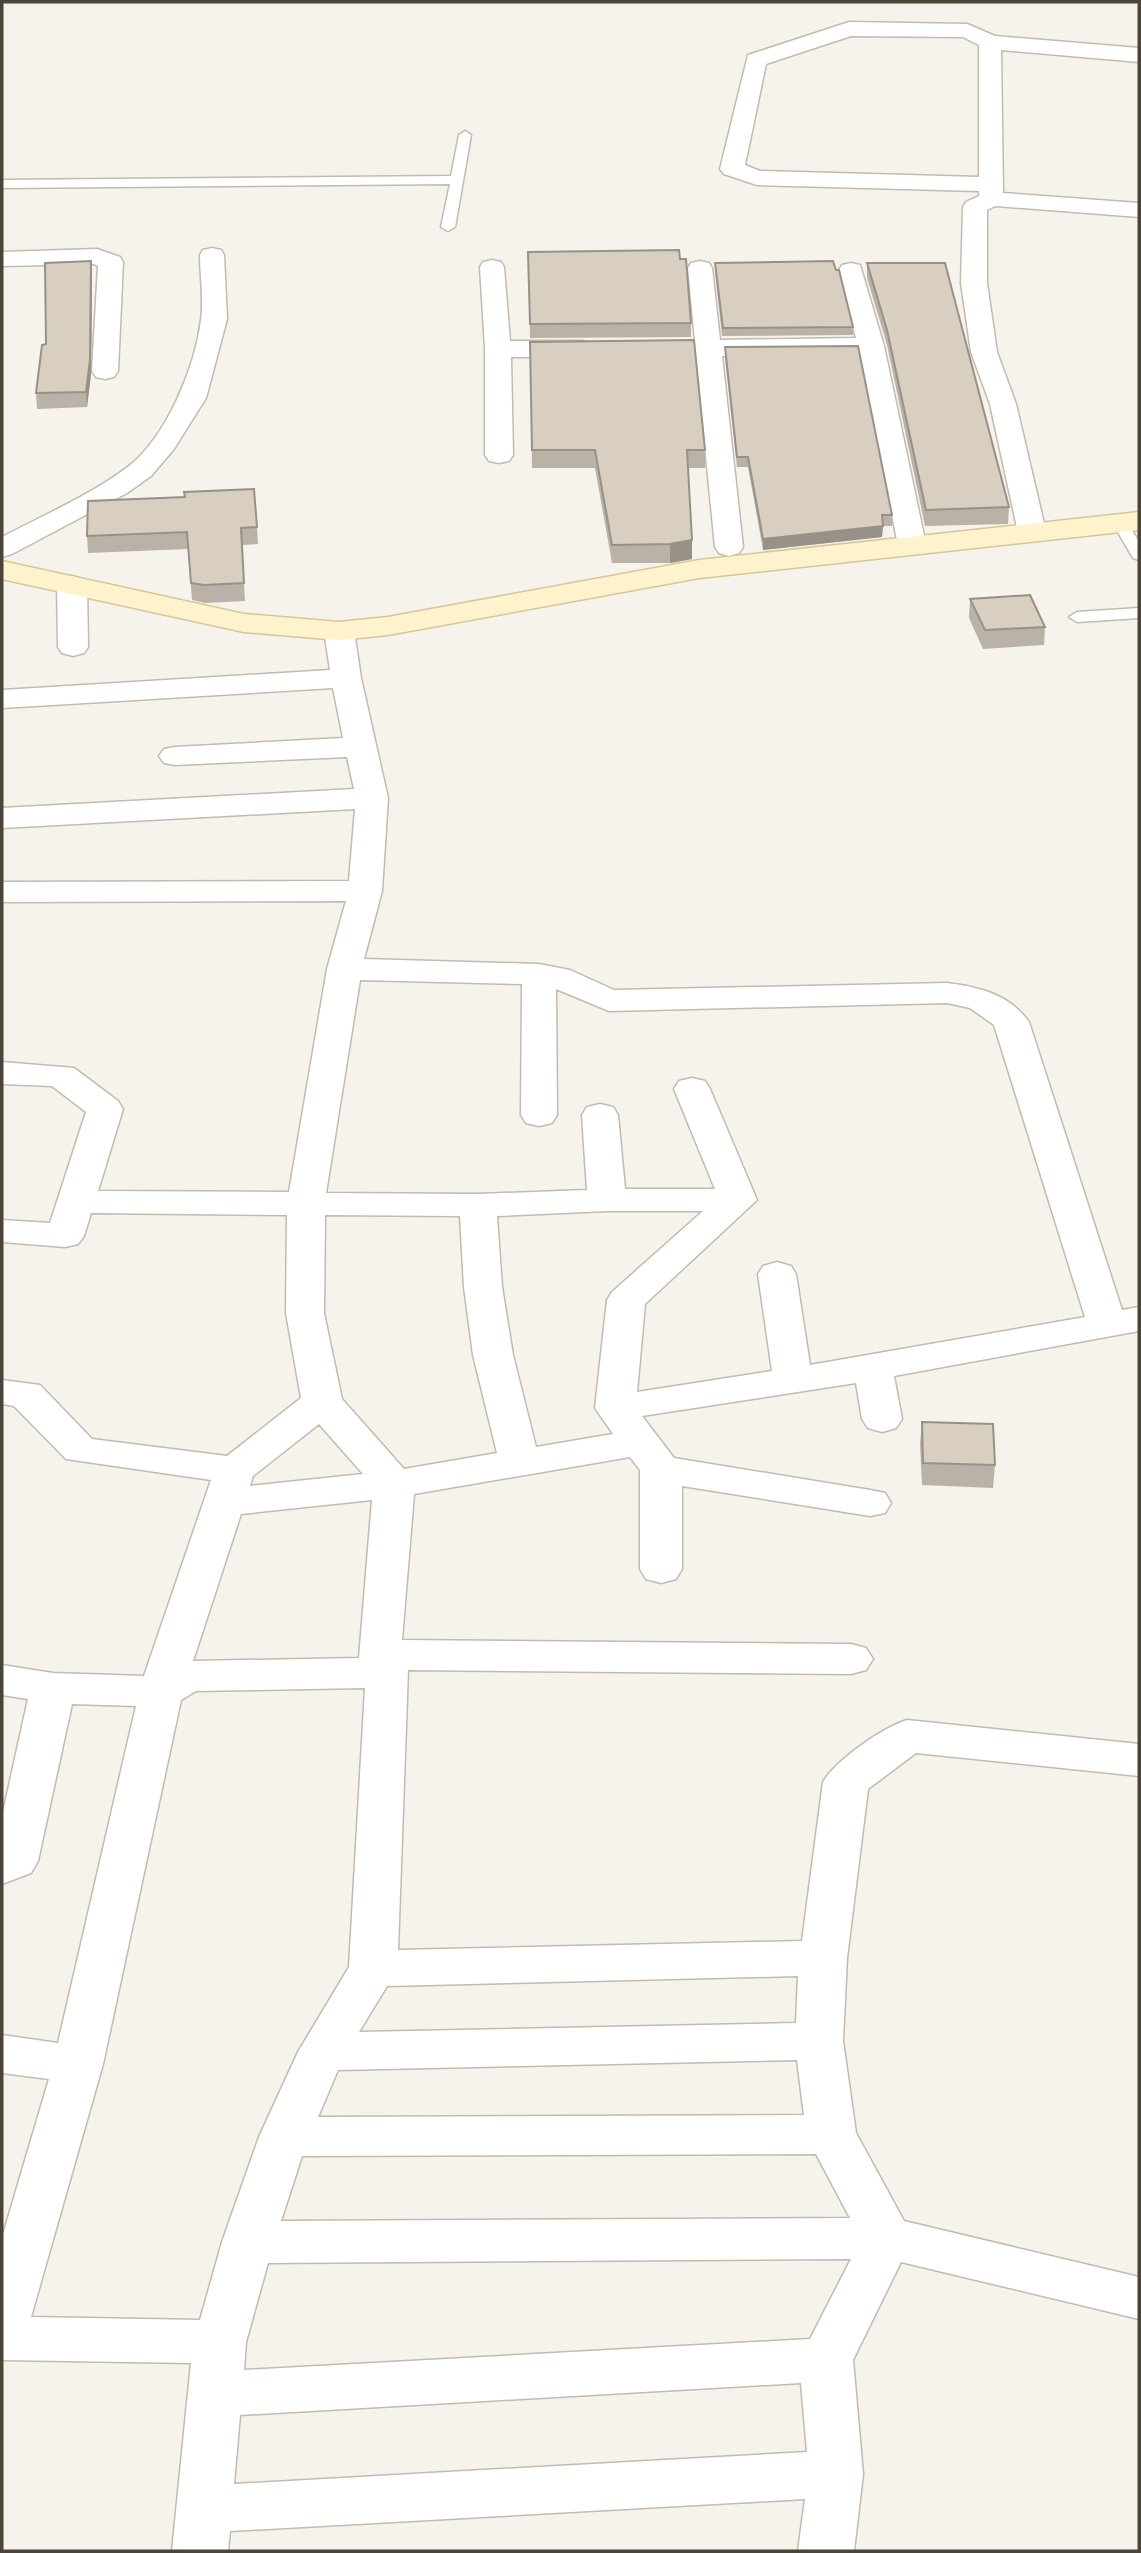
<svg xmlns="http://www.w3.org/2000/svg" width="1141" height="2553" viewBox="0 0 1141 2553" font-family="Lato,sans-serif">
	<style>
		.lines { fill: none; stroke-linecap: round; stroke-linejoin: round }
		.service-casing { stroke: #c2bbae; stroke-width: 3 }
		.minor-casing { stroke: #c2bbae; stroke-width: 3 }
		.secondary-casing { stroke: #d6c79b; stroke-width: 3 }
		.service { fill: #fff; fill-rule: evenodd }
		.minor { fill: #fff; fill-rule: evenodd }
		.secondary { fill: #fff3cd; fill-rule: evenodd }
		.wall { fill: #bab2a6 }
		.shaded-wall { fill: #979187 }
		.building { fill: #d8cfc1; stroke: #979187; stroke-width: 2 }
	</style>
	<rect width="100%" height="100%" fill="#f6f3ec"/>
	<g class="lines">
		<defs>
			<g id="service">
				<polygon points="465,131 471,135 455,227 448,231 441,227 450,184 2,188 2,180 451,176 459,135"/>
				<polygon points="1120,517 1125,519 1139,542 1139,560 1133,558 1112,522"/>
				<polygon points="1139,608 1139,618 1077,622 1069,617 1077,612"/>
			</g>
			<g id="minor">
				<path d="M849 22 967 24 995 36 1139 48V62L1001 50 1003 193 1139 203V217L995 206 987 210V283L997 352 1016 404 1046 532 1042 538 1032 541 1022 538 1018 532 990 404 971 352 961 283 963 207 966 202 979 196V191L757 185 724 174 720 169 748 55ZM851 36 963 37 979 45V177L760 171 745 165 766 64Z"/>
				<path d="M212 248 221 250 224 255 227 319 206 398 174 449 151 476 127 493 12 554 2 557V537C44 515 91 495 129 466 167 436 195 367 201 320 204 299 200 276 200 255L203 250Z"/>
				<polygon points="97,249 120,257 123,262 118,371 114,377 105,379 96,377 92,371 98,266 94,264 2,266 2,252"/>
				<polygon points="492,260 501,262 504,267 510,341 583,341 592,343 596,349 592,355 583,357 511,357 513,455 509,461 499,463 489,461 485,455 485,349 480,267 483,262"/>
				<polygon points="700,261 709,263 712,268 720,340 856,338 839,270 842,265 851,263 860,265 884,346 926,545 922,551 912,554 902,551 898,545 860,354 722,356 743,547 739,553 729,556 719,553 715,547 696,356 634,355 630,349 634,343 695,341 688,268 691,263"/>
				<polygon points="72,576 82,579 87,585 88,647 84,653 73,656 62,653 58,647 57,585 62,579"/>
				<path d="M339 622 350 625 354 631 361 678 388 798 382 891 364 959 539 964 570 970 614 990 947 983C979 987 1009 994 1029 1022L1122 1310 1139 1307V1331L894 1376 902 1419 896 1428 882 1432 868 1428 862 1419 856 1383 642 1416 674 1458 870 1490 885 1493 891 1503 885 1513 870 1516 682 1486V1569L676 1579 661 1583 646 1579 640 1569V1470L630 1457 414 1494 402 1640 851 1644 866 1648 873 1659 866 1670 851 1674 408 1670 398 1950 802 1941 823 1782C836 1760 882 1728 907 1720L1139 1744V1776L916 1753 868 1789 847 1958 843 2041 856 2133 904 2221 1139 2277V2319L901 2262 853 2360 863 2474 854 2551H798L805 2499 230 2531 228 2551H172L191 2363 2 2360V2238L49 2079 2 2073V2035L58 2043 136 1706 72 1704 38 1861 31 1873 2 1884V1817L28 1699 2 1695V1665L53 1673 144 1676 211 1480 66 1459 14 1406 2 1404V1380L40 1385 92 1439 227 1456 301 1398 286 1313 287 1215 91 1213 84 1236 78 1244 65 1247 2 1242V1220L50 1223 86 1112 52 1086 2 1084V1062L74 1068 118 1101 123 1109 98 1191 289 1192 327 969 346 901 2 902V882L349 881 355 809 2 828V808L354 789 347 757 175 765 164 763 159 756 164 749 175 747 343 738 333 688 2 708V690L330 670 324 631 328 625ZM360 980 522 984 521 1115 526 1123 539 1126 552 1123 557 1115 556 989 609 1011 947 1003 970 1008 994 1025 1085 1317 810 1365 796 1274 791 1266 777 1262 763 1266 758 1274 772 1371 637 1392 645 1304 757 1200 710 1089 705 1081 692 1078 679 1081 674 1089 715 1189H625L618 1115 613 1107 600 1104 587 1107 582 1115 587 1190 478 1194 326 1193ZM607 1211H703L612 1292 607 1300 595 1408 613 1434 536 1447 513 1355 502 1287 497 1216ZM325 1215 460 1216 464 1287 473 1355 497 1453 404 1469 342 1399 324 1313ZM319 1424 363 1474 250 1486 253 1476ZM372 1500 359 1658 193 1661 241 1514ZM365 1688 349 1967 298 2052 259 2137 222 2242 200 2320 31 2317 103 2064 181 1700 196 1691ZM798 1976 796 2023 359 2032 387 1986ZM797 2060 804 2115 318 2117 338 2070ZM816 2154 850 2218 281 2221 302 2156ZM851 2259 810 2339 244 2370 246 2342 268 2263ZM801 2383 807 2452 234 2484 240 2415Z"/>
			</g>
			<polygon id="secondary" points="1139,512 1139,530 699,578 388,635 339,640 244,632 2,579 2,561 244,614 339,622 388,617 699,560"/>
		</defs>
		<!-- service casing -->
		<use href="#service" class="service-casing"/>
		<!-- minor casing -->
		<use href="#minor" class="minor-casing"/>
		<!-- secondary casing -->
		<use href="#secondary" class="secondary-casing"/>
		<!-- service -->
		<use href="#service" class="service"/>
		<!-- minor -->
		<use href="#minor" class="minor"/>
		<!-- secondary -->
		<use href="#secondary" class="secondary"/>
	</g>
	<!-- wall -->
	<g class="wall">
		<polygon points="528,252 680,259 691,323 691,337 530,338"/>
		<polygon points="91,261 92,276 91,374 87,407 37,409 36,393 46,344"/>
		<polygon points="715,263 853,327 853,335 722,336 715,272"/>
		<polygon points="867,263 1009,507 1008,524 925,526 887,345 867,278"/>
		<polygon points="530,342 705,450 705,468 688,468 692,540 692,559 670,563 612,563 595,468 532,468"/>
		<polygon points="725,347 892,515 892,526 883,526 882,537 763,550 748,467 737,467 725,358"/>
		<polygon points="185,497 257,527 258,544 242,545 245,601 205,603 192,600 188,549 88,553 87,536"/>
		<polygon points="970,599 1045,627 1044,645 983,649 969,618"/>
		<polygon points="922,1422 995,1465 993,1488 922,1485 920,1444"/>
	</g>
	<!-- shaded-wall -->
	<g class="shaded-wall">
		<polygon points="91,261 92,276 91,374 87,407 86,392"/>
		<polygon points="883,526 882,537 763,550 763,539"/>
		<polygon points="692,540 692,559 670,563 670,544"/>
	</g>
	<!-- building -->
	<g class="building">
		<polygon points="679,250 680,259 686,259 691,323 530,324 528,252"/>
		<polygon points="91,261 90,359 86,392 36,393 42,345 46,344 45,263"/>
		<polygon points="833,261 836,270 839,270 853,327 723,328 715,263"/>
		<polygon points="867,263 945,263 1009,507 926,510 887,330"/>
		<polygon points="694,340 705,450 687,450 692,540 670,544 612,545 595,450 532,450 530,342"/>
		<polygon points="858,346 892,515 882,515 883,526 763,539 748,457 737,457 725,347"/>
		<polygon points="254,489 257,527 241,528 244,583 204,585 191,583 187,532 87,536 88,501 185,497 184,492"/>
		<polygon points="1030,595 1045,627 985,630 970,599"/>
		<polygon points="922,1422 993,1424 995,1465 923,1463"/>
	</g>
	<!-- border -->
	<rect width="1141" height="2553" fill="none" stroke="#4b4439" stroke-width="7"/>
</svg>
